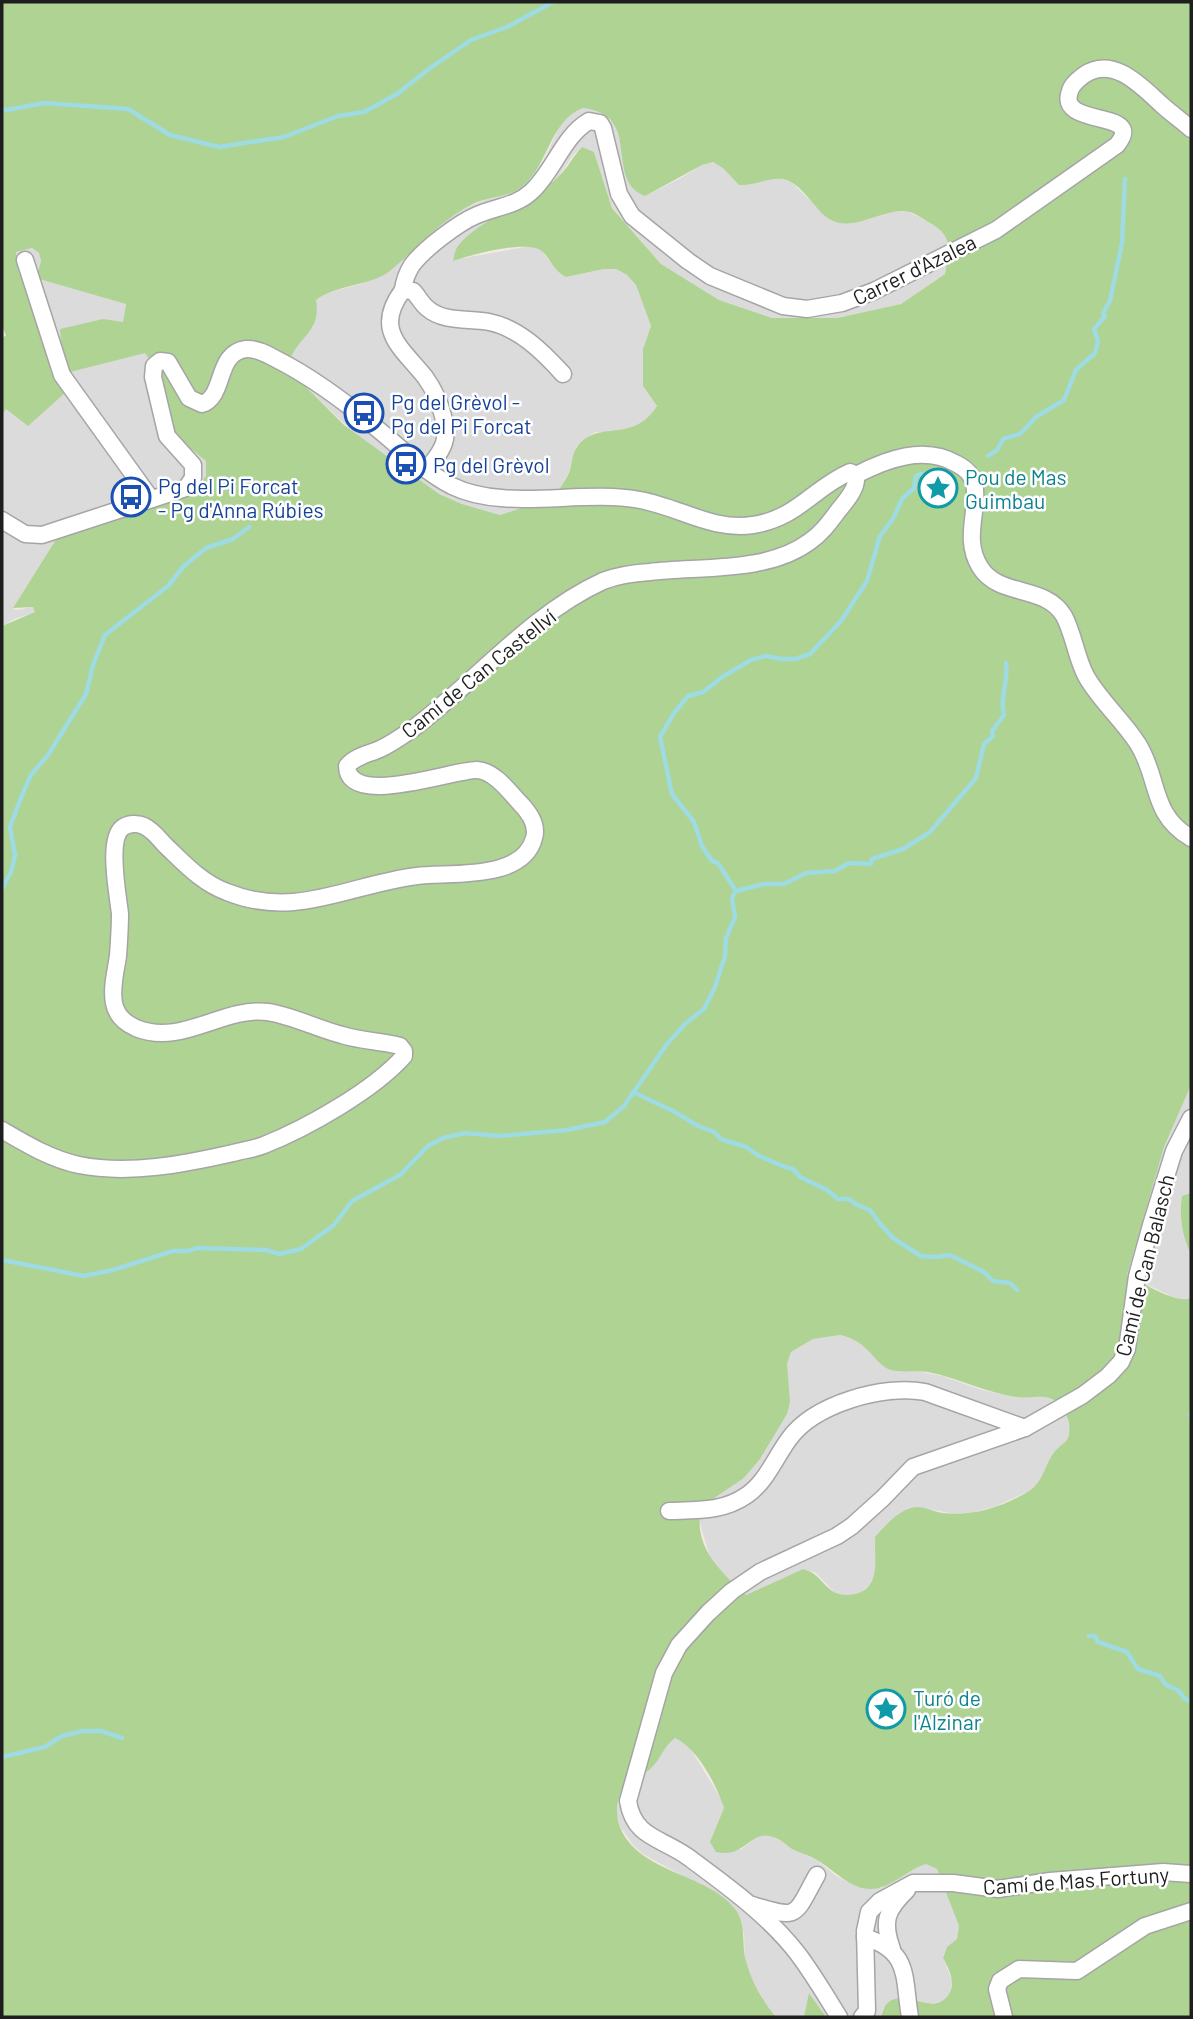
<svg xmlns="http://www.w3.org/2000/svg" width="1193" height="2019" viewBox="0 0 1193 2019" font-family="Barlow,sans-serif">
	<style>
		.residential { fill: #dcdbdb }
		.forest { fill: #aed393; fill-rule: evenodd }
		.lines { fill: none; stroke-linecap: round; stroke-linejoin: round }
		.stream { stroke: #9edbe2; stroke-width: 4.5 }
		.street-casing { stroke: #a5a5a5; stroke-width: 19 }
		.street { stroke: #fff; stroke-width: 16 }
		.labels { text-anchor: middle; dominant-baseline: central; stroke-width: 5; stroke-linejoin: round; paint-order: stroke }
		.street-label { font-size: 21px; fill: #1e1e1e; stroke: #fff }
		.transit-label { font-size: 21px; fill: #164399; stroke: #fff; text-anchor: start }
		.culture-label { font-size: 21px; fill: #0d838f; stroke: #fff; text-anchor: start }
	</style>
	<rect width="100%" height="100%" fill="#f0eae3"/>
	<!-- residential -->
	<g class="residential">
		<polygon points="583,108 596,109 615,125 624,155 623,166 645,196 681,178 702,165 713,162 723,167 731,177 779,178 791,182 831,220 856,222 886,212 907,211 939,228 947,237 949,250 945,274 901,304 837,318 772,318 719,300 661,264 612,207 594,152 582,147 573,155 559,176 540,191 486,223 466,238 453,260 530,246 542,251 549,261 566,277 604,269 616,269 627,275 636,285 651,326 643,349 643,386 657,406 650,418 639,426 609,432 595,432 576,447 569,472 555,497 500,515 462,504 439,494 355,434 308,389 294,371 290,358 295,347 313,327 316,300 326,293 361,284 388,272 451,215 531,178 546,156 562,121 571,112"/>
		<polygon points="32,248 39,253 41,261 36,277 126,303 123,322 108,321 145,352 160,374 172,429 206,461 206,476 198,489 186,498 60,537 55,541 13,608 16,610 33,607 36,612 14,619 2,626 2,629 2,415 6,409 37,314 24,285 16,259 16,252"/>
		<polygon points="1191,1085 1191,1193 1182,1197 1181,1221 1191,1254 1191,1298 1185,1301 1173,1297 1127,1275 1164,1147"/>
		<polygon points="840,1335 854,1338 872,1353 916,1371 942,1376 979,1389 1017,1398 1041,1396 1052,1399 1061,1407 1067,1417 1070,1430 1066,1441 1056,1450 1039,1483 1029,1491 994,1507 969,1513 956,1514 917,1507 906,1510 895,1518 875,1537 877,1562 875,1575 869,1586 859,1594 846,1596 834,1592 816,1573 803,1569 746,1595 716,1567 710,1557 699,1520 701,1507 744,1478 760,1459 787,1414 787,1364 791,1352 813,1339"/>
		<polygon points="675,1738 685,1743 693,1753 720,1797 724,1808 720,1819 740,1850 760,1835 773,1836 794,1850 817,1860 836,1876 857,1886 881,1888 913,1868 926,1864 937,1869 959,1926 957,1940 947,1947 943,1958 952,1981 950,1993 942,2002 883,2008 881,2017 826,2017 810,1994 804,2017 776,2017 760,1997 754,1985 745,1960 744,1933 723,1898 643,1854 634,1846 619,1825 616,1813 623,1788 643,1775 660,1757 665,1746"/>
	</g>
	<!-- forest -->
	<g class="forest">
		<path d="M2 2H1191V1085L1164 1147 1127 1275C1142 1282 1177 1305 1191 1298V2017H881C883 2010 885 2003 892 2000 910 1992 935 2016 949 1994 956 1983 949 1969 943 1958L947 1947 957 1939 959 1926 937 1869 926 1864C909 1869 895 1884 879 1888 854 1894 836 1871 817 1860 809 1855 800 1853 792 1849 785 1844 778 1837 769 1836 748 1833 745 1858 716 1852L710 1842 724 1808C716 1784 698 1749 675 1738 664 1746 662 1757 652 1767 644 1776 629 1780 623 1790 617 1798 616 1811 618 1821 632 1873 707 1872 735 1909 747 1925 741 1943 746 1961 752 1983 762 2000 776 2017H2V626L35 612 33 607 13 608 55 541 60 537 193 494 206 476V461L178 438 172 429 160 374 145 353 70 372 62 351 60 329 103 319 123 322 126 304 36 278 41 261 39 253 32 248 16 252 18 270 37 314 66 392 28 426 6 409 2 415V337L6 336 2 325ZM583 108C644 115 603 180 645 196L702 165 713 162 723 168 739 185C753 186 770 177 782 179 803 182 814 211 831 220 853 232 882 209 905 211 915 212 922 219 930 223 954 236 949 250 945 274L901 304 837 318H772L719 300 661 264 612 208 594 152 582 147C573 156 568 168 558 177 531 202 479 219 458 246 455 250 454 256 453 261 470 255 525 240 540 250 550 256 551 269 566 277L604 269H616L627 275 636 285 651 326 643 349V386L657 406C632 445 599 418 577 447 572 453 572 465 569 473 565 481 559 489 555 497L500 515 462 504 439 494 344 425 308 389 294 371 290 359C302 333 321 331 316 300 337 284 368 287 390 271 418 248 440 220 473 204 488 196 509 198 523 186 549 164 550 120 583 108ZM840 1335C870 1341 873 1364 891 1370 903 1373 916 1370 928 1372 958 1378 985 1392 1015 1397 1027 1399 1041 1394 1052 1399 1065 1406 1075 1427 1066 1441 1065 1442 1060 1446 1058 1448 1045 1460 1045 1481 1029 1491 1005 1506 972 1517 943 1513 935 1512 926 1507 917 1507 901 1507 885 1526 875 1537 874 1557 882 1588 855 1594 848 1596 840 1595 834 1592 821 1584 820 1574 803 1569L746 1595C719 1570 693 1547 701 1507L744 1478 760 1459 787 1414 790 1402 787 1364 791 1352 813 1339Z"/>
		<path d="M1191 1193V1254C1182 1236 1179 1217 1182 1196Z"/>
		<polygon points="809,1993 824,2014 826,2017 804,2017"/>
	</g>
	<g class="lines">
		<!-- stream -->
		<g class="stream">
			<polyline points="2,109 7,110 44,103 128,109 170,135 219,147 284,137 338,116 364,112 397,94 430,68 471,40 507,27 553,2"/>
			<polyline points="988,456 997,450 1003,439 1020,434 1036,417 1064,400 1076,370 1095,353 1098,341 1094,329 1105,316 1103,313 1110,301 1122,243 1125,179"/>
			<polyline points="2,889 11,872 15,855 10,827 22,795 31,775 48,755 86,694 93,665 105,635 168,586 183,567 206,548 233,539 249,527"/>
			<polyline points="736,891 718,863 712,861 702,846 694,822 672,794 660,737 674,713 688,696 703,692 722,677 751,660 766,656 782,659 795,659 810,654 841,621 867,581 880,536 893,519 902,499 914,488 916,476 921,474 950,480"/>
			<path d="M736 891 764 884H784L806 873 835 871 849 863 871 864 872 859 903 849 930 832 976 778 984 744 993 736 992 731 1004 715C999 698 1009 680 1006 663"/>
			<polyline points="633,1092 675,1112 698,1126 714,1132 721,1139 746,1147 759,1156 785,1167 793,1169 800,1177 827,1190 838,1199 849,1199 857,1205 870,1210 881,1225 893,1238 921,1256 935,1257 950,1255 984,1272 993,1281 1010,1283 1017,1290"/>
			<polyline points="2,1260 84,1276 113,1270 173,1251 187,1251 198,1248 266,1250 279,1254 301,1249 334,1225 352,1201 400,1175 428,1146 443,1138 465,1133 500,1136 567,1130 605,1122 624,1106 667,1044 686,1023 704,1009 715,987 725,956 726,938 735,917 732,898 736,891"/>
			<polyline points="1190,1415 1191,1416"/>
			<polyline points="1089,1636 1095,1636 1098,1642 1127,1652 1138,1669 1160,1676 1166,1685 1178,1690 1185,1699 1191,1701"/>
			<polyline points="2,1757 45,1747 62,1736 83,1731 101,1731 122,1738"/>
		</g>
		<defs>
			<g id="street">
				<polyline points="25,260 62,375 151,499"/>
				<path d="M403 290C404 281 407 273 412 265 424 249 458 223 477 215 495 207 516 206 531 192 554 171 563 136 589 121L600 123 603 128 619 194 632 216 688 261 710 276 783 306 807 309 842 303 874 291 996 230 1117 145C1147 108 1056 129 1070 91 1072 84 1079 79 1084 75 1114 55 1142 87 1162 105 1172 114 1182 121 1191 129"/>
				<path d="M427 470C433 461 441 453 444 443 447 434 445 425 443 416 440 403 433 388 425 377 401 347 373 330 403 290L413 291C418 296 421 303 427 308 444 323 469 318 489 322 519 328 543 352 563 374"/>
				<path d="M856 475C887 459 924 445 957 464 965 468 972 475 974 483 980 509 962 538 980 567 999 598 1045 584 1064 616 1074 635 1076 657 1086 676 1100 701 1123 720 1138 744 1160 779 1150 814 1191 838"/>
				<path d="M2 520 25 534 42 535 186 488 193 478V465L167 436 153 377 154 366 160 361 168 362 189 398 202 404C226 396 215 353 246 349 256 348 267 354 276 359 314 378 348 404 380 431 403 450 425 472 452 486 505 512 581 489 640 500 679 507 712 531 753 525 798 518 813 488 850 472L856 475"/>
				<path d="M2 1130C26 1144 51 1159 79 1165 129 1175 185 1164 233 1153 243 1150 255 1149 264 1145 307 1128 374 1090 404 1056V1051L400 1046C381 1041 361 1041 342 1035 318 1029 293 1016 268 1012 223 1006 182 1047 136 1028 125 1023 116 1015 114 1003 111 988 116 970 118 956 119 942 120 928 120 914 118 895 107 841 122 828 128 823 138 823 144 826 153 830 160 840 166 846 185 864 202 883 227 892 296 920 350 884 417 876 450 872 523 881 534 838 538 825 528 811 519 802 508 790 494 771 477 770 455 769 348 809 347 766 355 756 369 754 380 749 391 744 401 737 411 730 476 682 529 615 603 581 618 575 635 573 650 572 700 566 767 573 809 542 821 534 829 523 838 511 846 501 858 488 856 475"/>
				<path d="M669 1511C697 1510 723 1512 747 1495 766 1482 775 1458 789 1439 814 1404 884 1384 925 1392L1025 1428"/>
				<path d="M752 1905C800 1919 793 1918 817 1875"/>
				<path d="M865 1937C911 1952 903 1977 910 2017"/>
				<path d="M892 1949C882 1922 886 1910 907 1890"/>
				<path d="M839 2017C826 1996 813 1974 798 1954 769 1916 726 1885 688 1857 660 1837 634 1838 628 1801L664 1673 679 1645 708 1613 732 1591 760 1572 837 1536 852 1526 883 1498 913 1467 1025 1428 1083 1395 1108 1376 1121 1362 1127 1349 1137 1276 1151 1225 1174 1151 1191 1118"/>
				<polyline points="862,2017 867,2011 865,1931 869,1912 880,1901 913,1883 953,1883 998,1889 1050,1881 1163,1872 1191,1874"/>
				<polyline points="1004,2017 997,1989 1000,1981 1019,1969 1077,1971 1145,1926 1191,1911"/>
			</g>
		</defs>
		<!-- street casing -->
		<use href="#street" class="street-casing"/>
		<!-- street -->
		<use href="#street" class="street"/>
	</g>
	<!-- icons -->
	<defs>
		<symbol id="bus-ring" viewBox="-11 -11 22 22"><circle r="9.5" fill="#fff" stroke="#1a4fb4" stroke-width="1.5"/><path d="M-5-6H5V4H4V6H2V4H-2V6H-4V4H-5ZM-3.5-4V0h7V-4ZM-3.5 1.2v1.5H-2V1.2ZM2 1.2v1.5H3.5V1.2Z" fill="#1a4fb4"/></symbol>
		<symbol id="sight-ring" viewBox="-11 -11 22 22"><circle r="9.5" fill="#fff" stroke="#0f9aa8" stroke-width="1.5"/><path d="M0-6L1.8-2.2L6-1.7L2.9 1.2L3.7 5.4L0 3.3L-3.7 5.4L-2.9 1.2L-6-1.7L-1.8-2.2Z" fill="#0f9aa8"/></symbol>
	</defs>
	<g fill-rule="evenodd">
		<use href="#bus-ring" x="342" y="391" width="44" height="44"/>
		<use href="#bus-ring" x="384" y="442" width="44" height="44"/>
		<use href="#sight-ring" x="916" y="466" width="44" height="44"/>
		<use href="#bus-ring" x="109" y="475" width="44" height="44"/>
		<use href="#sight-ring" x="864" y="1687" width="44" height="44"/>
	</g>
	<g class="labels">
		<!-- street labels -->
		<g class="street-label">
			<text transform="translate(914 269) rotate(-26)">Carrer d'Azalea</text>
			<text transform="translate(478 673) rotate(-39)">Camí de Can Castellví</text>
			<text transform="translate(1144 1265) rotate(-76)">Camí de Can Balasch</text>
			<text transform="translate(1076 1880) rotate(-4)">Camí de Mas Fortuny</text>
		</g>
		<!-- transit labels -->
		<g class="transit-label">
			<text x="391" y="401">Pg del Grèvol -<tspan x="391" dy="24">Pg del Pi Forcat</tspan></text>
			<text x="433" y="464">Pg del Grèvol</text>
			<text x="158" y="485">Pg del Pi Forcat<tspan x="158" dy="24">- Pg d'Anna Rúbies</tspan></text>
		</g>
		<!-- culture labels -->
		<g class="culture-label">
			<text x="965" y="476">Pou de Mas<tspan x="965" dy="24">Guimbau</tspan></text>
			<text x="913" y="1697">Turó de<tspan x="913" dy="24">l'Alzinar</tspan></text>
		</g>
	</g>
	<!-- border -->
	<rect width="1193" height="2019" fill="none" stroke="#1e1e1e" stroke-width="7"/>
</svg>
